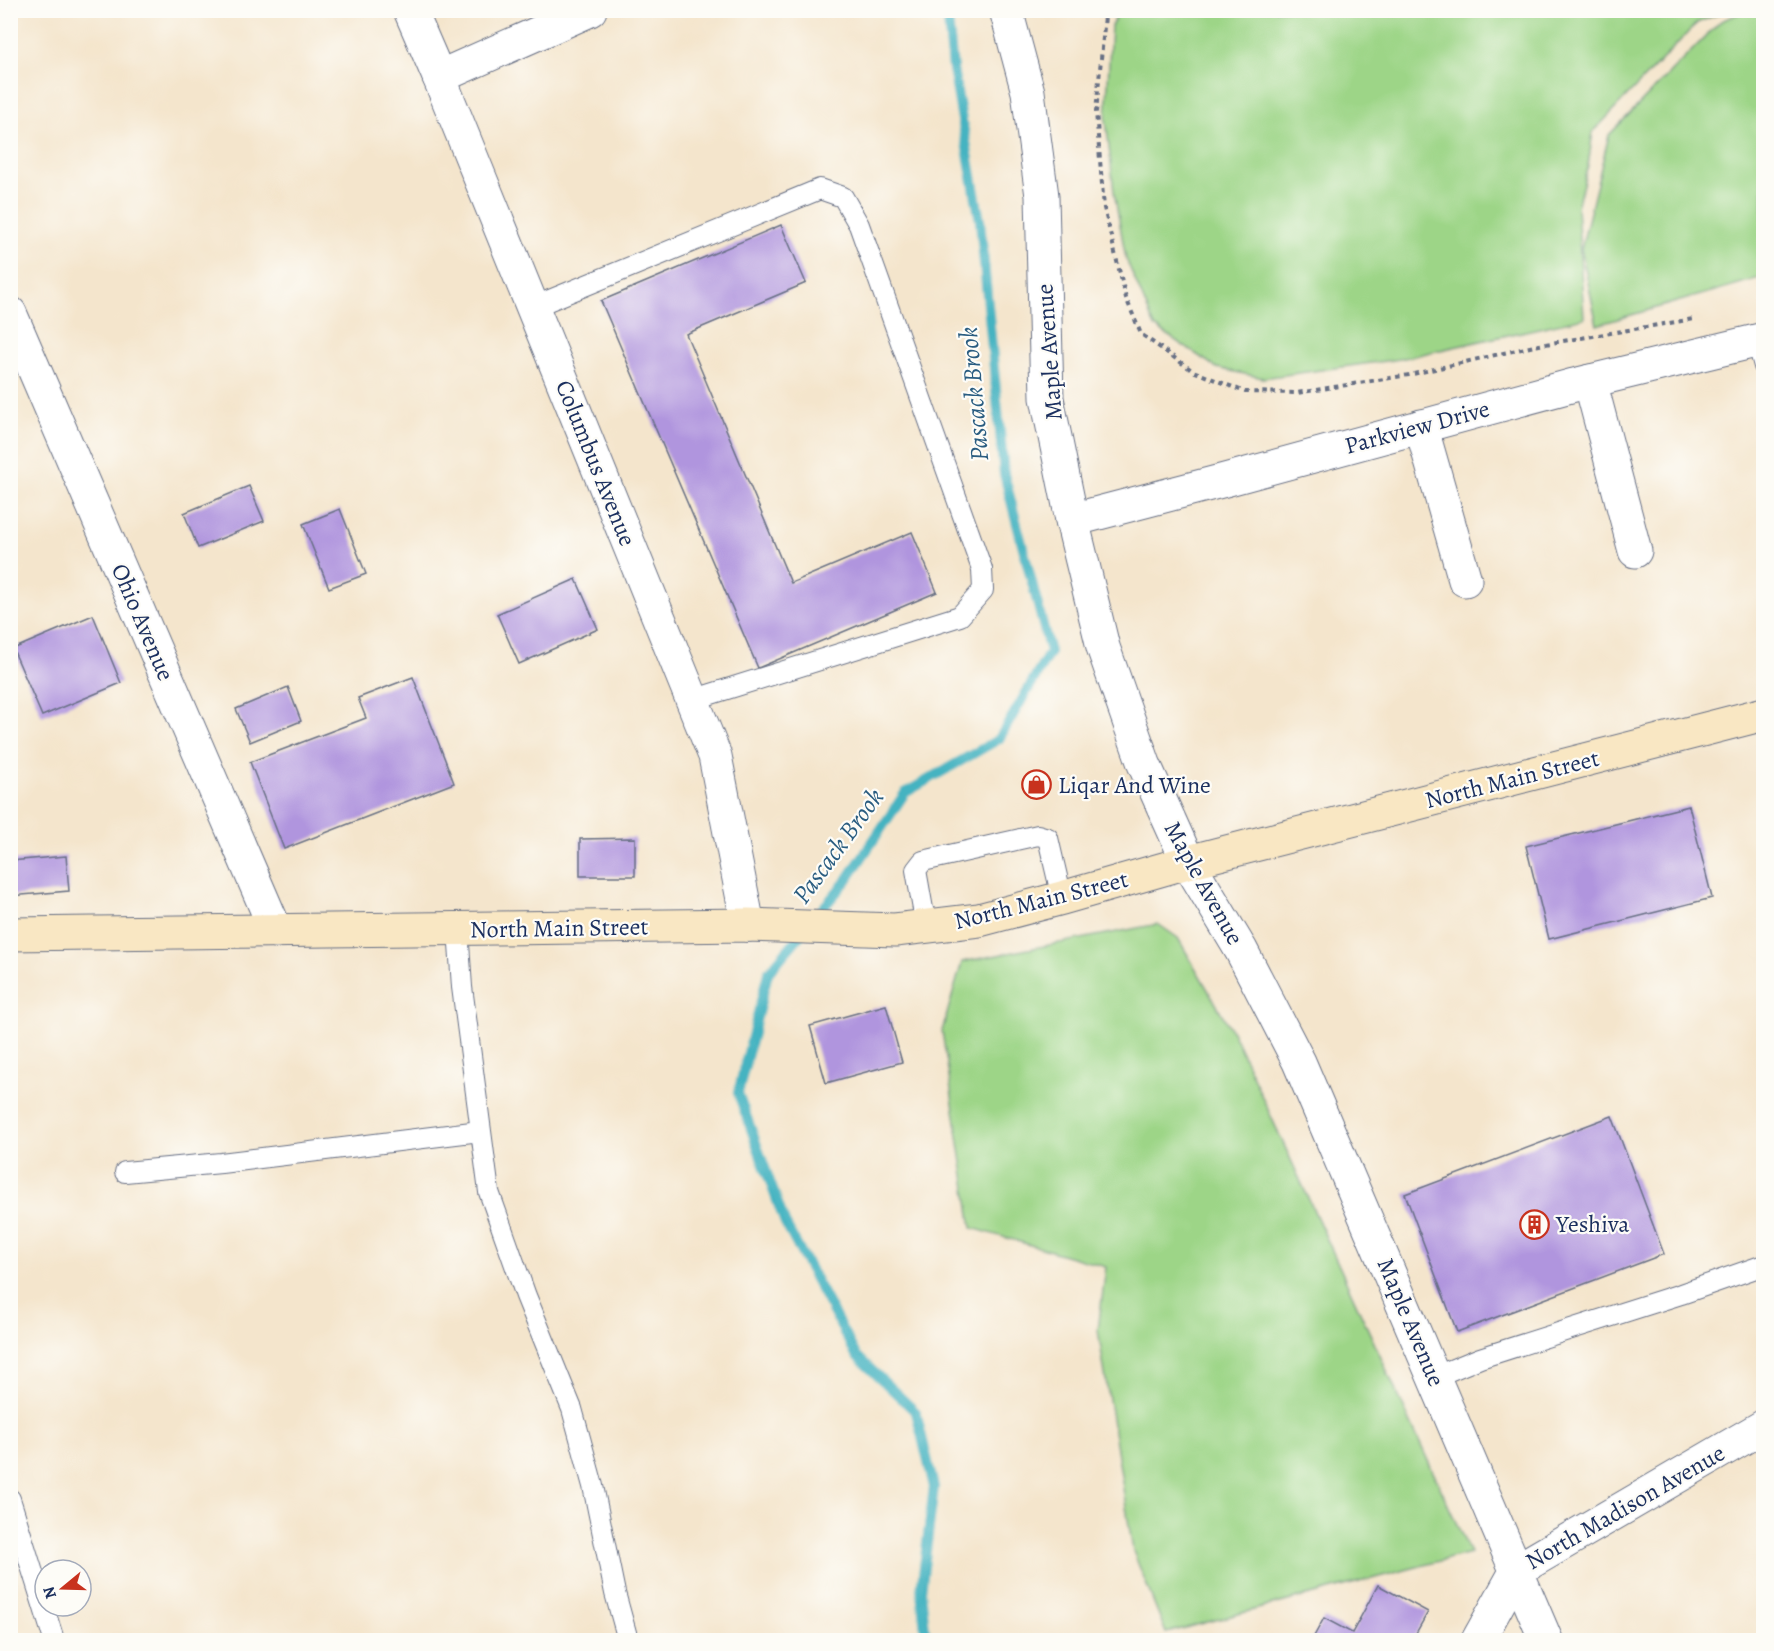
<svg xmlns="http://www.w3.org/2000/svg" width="1774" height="1651" viewBox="0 0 1774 1651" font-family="Alegreya,serif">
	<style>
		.green { fill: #9dd587; stroke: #5c8272; stroke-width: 1.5 }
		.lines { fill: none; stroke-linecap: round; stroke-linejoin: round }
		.stream { stroke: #45b3c1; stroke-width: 10 }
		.building { fill: #b095de }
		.service-casing { stroke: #676f84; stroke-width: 22 }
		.minor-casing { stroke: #676f84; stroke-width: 35 }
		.tertiary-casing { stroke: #676f84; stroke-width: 35 }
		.secondary-casing { stroke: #676f84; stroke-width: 35 }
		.path { stroke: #676f84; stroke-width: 4; stroke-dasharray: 4.5 4.5; stroke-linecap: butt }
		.service { stroke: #fff; stroke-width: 20 }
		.minor { stroke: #fff; stroke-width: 33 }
		.tertiary { stroke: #fff; stroke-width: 33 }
		.secondary { stroke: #f9e7c3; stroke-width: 33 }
		.labels { text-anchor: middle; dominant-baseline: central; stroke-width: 4.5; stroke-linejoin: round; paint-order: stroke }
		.street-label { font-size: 24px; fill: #1b2f5e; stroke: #fdfcf7 }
		.poi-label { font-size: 24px; fill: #1b2f5e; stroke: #fdfcf7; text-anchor: start }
		.water-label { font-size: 26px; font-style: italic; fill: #2a5d81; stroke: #fdfcf7 }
	</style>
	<rect width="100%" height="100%" fill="#fdfcf7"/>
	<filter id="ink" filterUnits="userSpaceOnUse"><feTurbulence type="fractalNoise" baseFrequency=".0167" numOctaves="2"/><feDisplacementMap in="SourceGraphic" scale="12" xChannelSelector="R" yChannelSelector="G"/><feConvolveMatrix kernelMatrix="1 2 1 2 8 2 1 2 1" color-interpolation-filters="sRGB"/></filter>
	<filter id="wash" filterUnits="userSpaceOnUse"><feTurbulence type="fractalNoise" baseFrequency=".008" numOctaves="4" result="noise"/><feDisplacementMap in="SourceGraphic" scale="24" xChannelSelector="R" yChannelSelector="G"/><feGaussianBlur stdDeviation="1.35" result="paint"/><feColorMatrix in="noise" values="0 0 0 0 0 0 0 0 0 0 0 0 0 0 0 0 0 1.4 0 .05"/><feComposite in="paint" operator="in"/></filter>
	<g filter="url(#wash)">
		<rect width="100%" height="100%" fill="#f4e5cc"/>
		<!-- green -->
		<g class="green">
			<polygon points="1120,10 1726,10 1726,11 1697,23 1593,132 1588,165 1577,207 1584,318 1400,359 1263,378 1217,368 1155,327 1126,259 1114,192 1106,120 1111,26"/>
			<polygon points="1748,10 1763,11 1763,277 1597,325 1581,249 1609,135 1721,21"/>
			<polygon points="1158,924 1178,938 1233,1033 1470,1553 1166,1633 1133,1551 1098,1330 1106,1267 972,1228 942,1031 962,962"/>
		</g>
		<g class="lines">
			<!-- stream -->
			<g class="stream">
				<polyline points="812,921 847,880 905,793 999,739 1050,652 1004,474 980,221 953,69 947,10"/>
				<polyline points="802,933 768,973 738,1093 785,1223 856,1355 916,1412 934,1487 921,1591 926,1640"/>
			</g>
		</g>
		<g id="blocks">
			<!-- building -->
			<g class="building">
				<polygon points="781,225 806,283 686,334 791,583 912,532 937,592 758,668 601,301"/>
				<polygon points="249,486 264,521 198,548 184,513"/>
				<polygon points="340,509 366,574 329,588 303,524"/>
				<polygon points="576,579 598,629 519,664 497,614"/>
				<polygon points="93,615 121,683 42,716 13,649"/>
				<polygon points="413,677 454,783 284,849 250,762 366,718 358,698"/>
				<polygon points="288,687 301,721 250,742 236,709"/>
				<polygon points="1689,806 1712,898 1549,939 1526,846"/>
				<polygon points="635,838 635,876 580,876 580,839"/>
				<polygon points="66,856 69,891 10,896 10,861"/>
				<polygon points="886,1005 902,1062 826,1083 810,1026"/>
				<polygon points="1612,1116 1664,1254 1457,1332 1405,1194"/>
				<polygon points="1378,1585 1428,1612 1412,1640 1312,1640 1324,1618 1352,1633"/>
			</g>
		</g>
	</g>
	<g filter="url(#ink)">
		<use href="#blocks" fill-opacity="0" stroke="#676f84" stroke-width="1.5"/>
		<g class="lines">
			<defs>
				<g id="service">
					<polyline points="533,307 820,189 843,197 859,225 982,569 983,590 960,616 692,700"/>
					<polyline points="1757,341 1764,366"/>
					<polyline points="926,926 916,870 923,861 1038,835 1048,838 1062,898"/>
					<polyline points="458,929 462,987 489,1192 526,1296 572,1409 593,1486 615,1593 628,1640"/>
					<polyline points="125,1172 221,1163 480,1131"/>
					<polyline points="1434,1377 1480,1358 1681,1294 1764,1265"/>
					<polyline points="10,1499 54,1640"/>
				</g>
				<g id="minor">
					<polyline points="410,10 439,77 715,756 748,925"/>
					<polyline points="1006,10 1028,92 1042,196 1047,398 1072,520 1103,647 1144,764 1188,862"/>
					<polyline points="439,77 590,10"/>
					<polyline points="10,313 276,931"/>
					<polyline points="1590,381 1635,551"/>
					<polyline points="1421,426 1465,580"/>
					<polyline points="1072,520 1225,480 1574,385 1764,339"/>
					<polyline points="1478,1640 1517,1570 1764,1426"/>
				</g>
				<polyline id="tertiary" points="1188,862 1241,950 1299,1062 1546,1640"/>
				<polyline id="secondary" points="10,934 748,925 895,930 979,920 1062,898 1188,862 1764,714"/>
			</defs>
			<!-- service casing -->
			<use href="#service" class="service-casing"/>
			<!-- minor casing -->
			<use href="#minor" class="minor-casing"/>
			<!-- tertiary casing -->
			<use href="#tertiary" class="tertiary-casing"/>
			<!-- secondary casing -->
			<use href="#secondary" class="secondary-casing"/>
			<!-- path -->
			<polyline class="path" points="1107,10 1105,16 1096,112 1104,208 1126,298 1141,334 1193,371 1245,392 1297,393 1409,375 1534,346 1693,319"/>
			<!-- service -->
			<use href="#service" class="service"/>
			<!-- minor -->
			<use href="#minor" class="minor"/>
			<!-- tertiary -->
			<use href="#tertiary" class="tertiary"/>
			<!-- secondary -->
			<use href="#secondary" class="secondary"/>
		</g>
	</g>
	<!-- icons -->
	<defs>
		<symbol id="shop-ring" viewBox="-11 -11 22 22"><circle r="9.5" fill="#fdfcf7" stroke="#c8321e" stroke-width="1.5"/><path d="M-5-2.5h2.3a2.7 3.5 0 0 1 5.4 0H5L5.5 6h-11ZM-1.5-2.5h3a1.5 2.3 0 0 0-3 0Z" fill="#c8321e"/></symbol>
		<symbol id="building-ring" viewBox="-11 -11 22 22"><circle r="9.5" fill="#fdfcf7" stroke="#c8321e" stroke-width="1.5"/><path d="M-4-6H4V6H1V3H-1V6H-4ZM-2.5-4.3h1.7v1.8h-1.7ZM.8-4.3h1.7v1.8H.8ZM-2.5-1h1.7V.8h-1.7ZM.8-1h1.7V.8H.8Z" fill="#c8321e"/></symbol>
	</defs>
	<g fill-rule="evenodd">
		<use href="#shop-ring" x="1020" y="768" width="33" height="33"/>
		<use href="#building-ring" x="1518" y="1208" width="33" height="33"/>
	</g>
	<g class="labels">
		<!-- street labels -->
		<g class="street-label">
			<text transform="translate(1049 352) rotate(-94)">Maple Avenue</text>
			<text transform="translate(1417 427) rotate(-15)">Parkview Drive</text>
			<text transform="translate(596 463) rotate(68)">Columbus Avenue</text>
			<text transform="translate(143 622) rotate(67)">Ohio Avenue</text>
			<text transform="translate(1512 779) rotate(-14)">North Main Street</text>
			<text transform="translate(1204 883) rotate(61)">Maple Avenue</text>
			<text transform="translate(1041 900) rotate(-14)">North Main Street</text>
			<text transform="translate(559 928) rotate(-1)">North Main Street</text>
			<text transform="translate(1411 1322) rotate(67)">Maple Avenue</text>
			<text transform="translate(1625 1507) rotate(-30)">North Madison Avenue</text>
		</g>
		<!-- poi labels -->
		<g class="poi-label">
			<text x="1058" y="785">Liqar And Wine</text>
			<text x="1556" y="1224">Yeshiva</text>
		</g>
		<!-- water labels -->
		<g class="water-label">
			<text transform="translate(974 394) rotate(-95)">Pascack Brook</text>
			<text transform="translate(838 846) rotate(-54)">Pascack Brook</text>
		</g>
	</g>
	<!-- margin -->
	<rect width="1774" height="1651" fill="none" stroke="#fdfcf7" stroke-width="36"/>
	<!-- north arrow -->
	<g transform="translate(63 1588) rotate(251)"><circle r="28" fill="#fdfcf7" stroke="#a3aaba" stroke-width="1.5"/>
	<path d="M0-4.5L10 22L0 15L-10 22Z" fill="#c8321e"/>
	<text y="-9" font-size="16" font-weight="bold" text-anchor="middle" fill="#1b2f5e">N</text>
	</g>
</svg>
